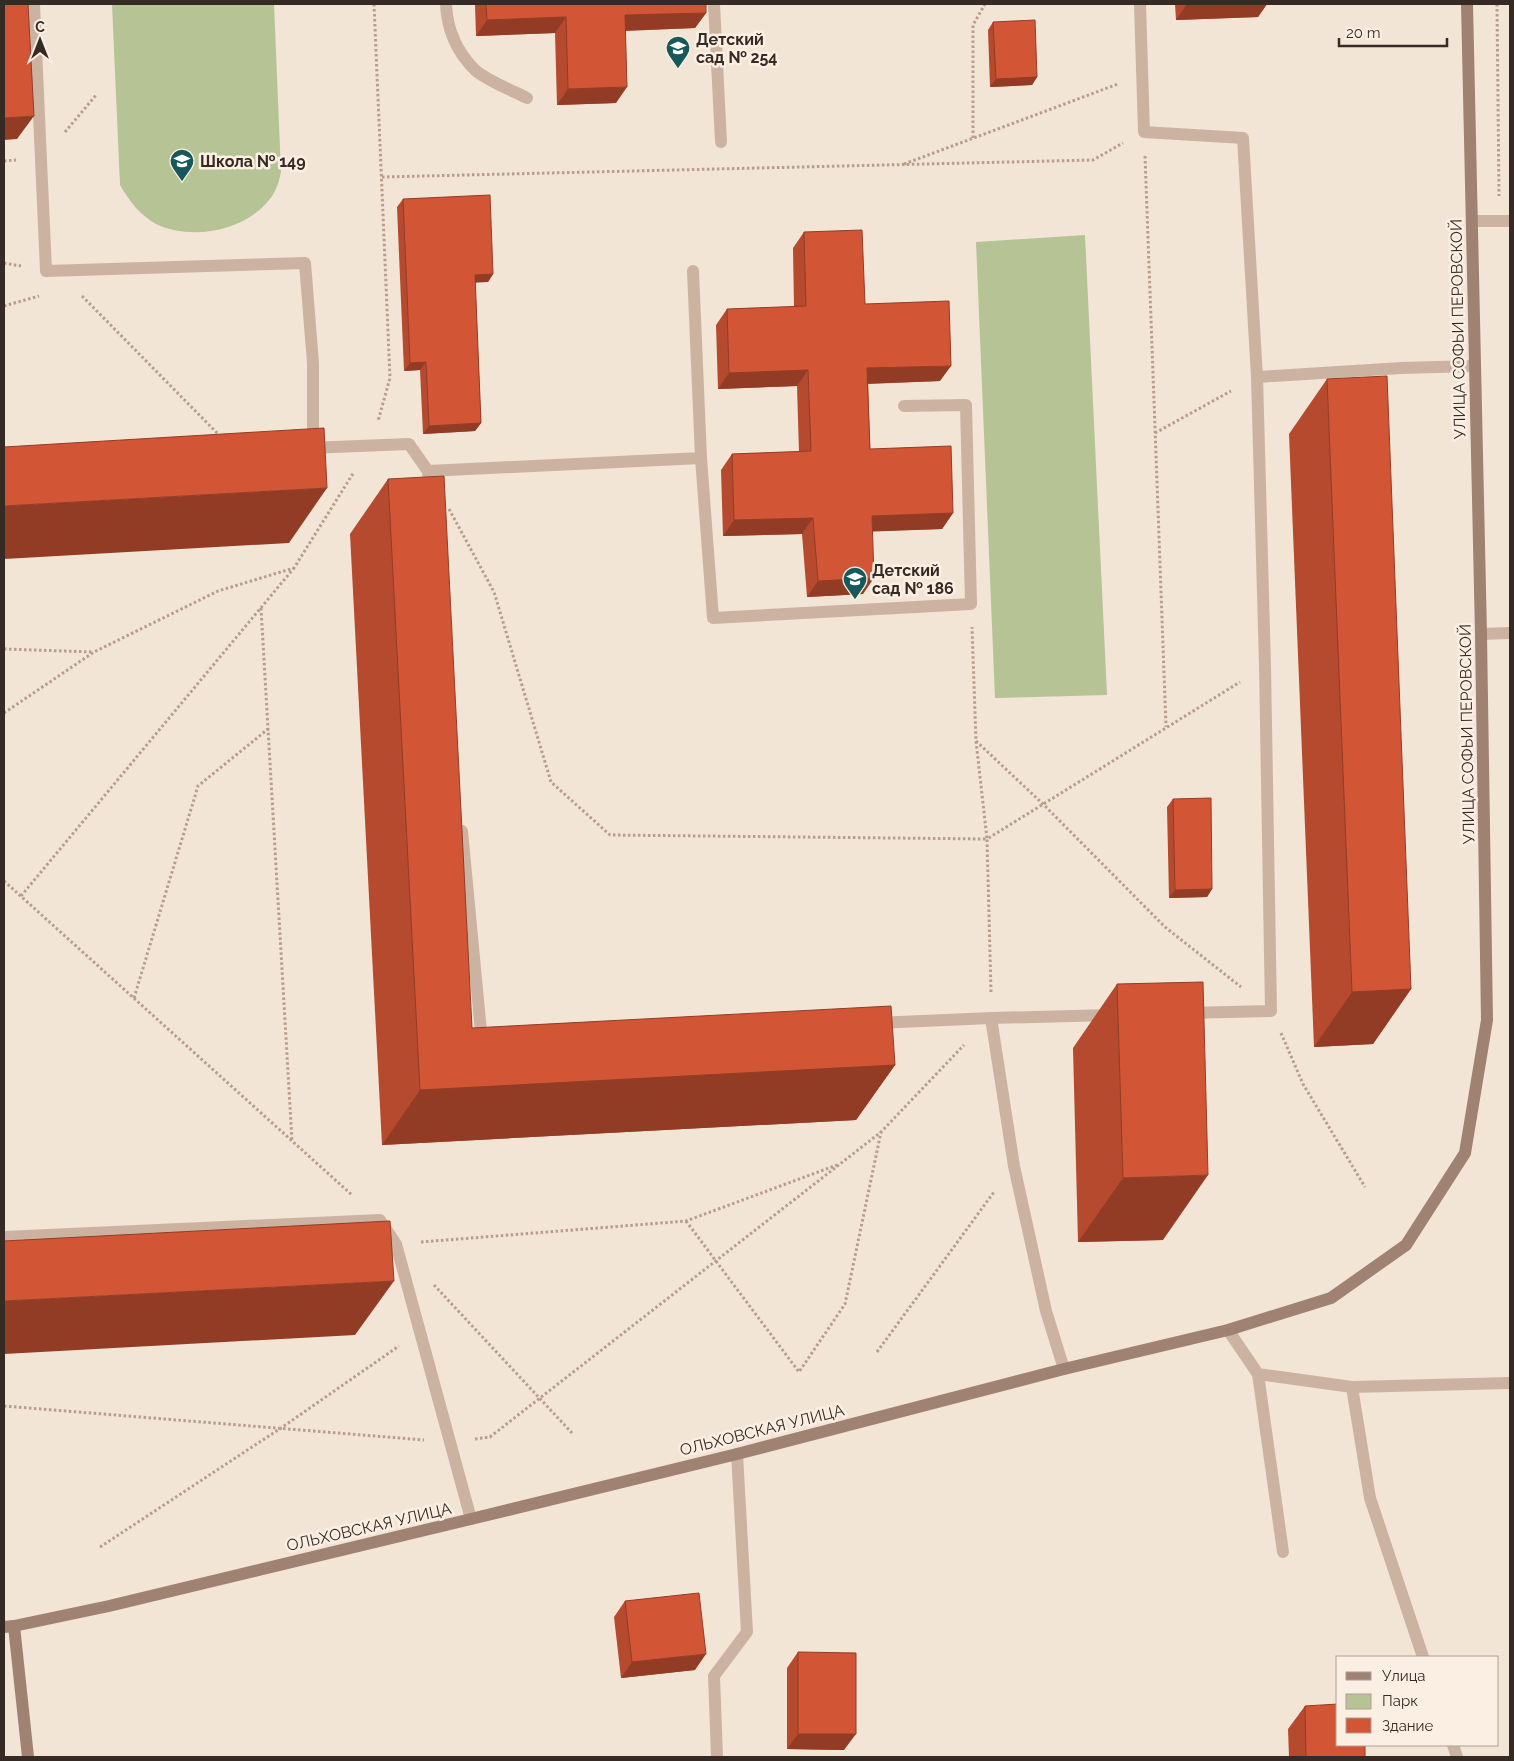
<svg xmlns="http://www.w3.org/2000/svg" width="1514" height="1761" viewBox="0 0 1514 1761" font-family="Raleway,sans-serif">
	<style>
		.green { fill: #b5c395 }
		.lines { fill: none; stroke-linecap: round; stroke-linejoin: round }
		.path { stroke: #b89d8b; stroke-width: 3; stroke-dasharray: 2.5 2.5; stroke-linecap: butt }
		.lane { stroke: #ccb3a1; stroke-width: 12 }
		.street { stroke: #ccb3a1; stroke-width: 12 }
		.secondary { stroke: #a08273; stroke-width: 12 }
		.wall { fill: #b54a2e }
		.shaded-wall { fill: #933c25 }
		.building { fill: #d25635; stroke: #933c25 }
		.labels { text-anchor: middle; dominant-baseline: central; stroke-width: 5; stroke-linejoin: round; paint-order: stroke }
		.poi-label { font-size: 16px; font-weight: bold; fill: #362a25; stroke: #fbefe3; text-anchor: start }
		.street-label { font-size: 16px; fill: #362a25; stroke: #fbefe3 }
	</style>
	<rect width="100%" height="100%" fill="#f3e5d6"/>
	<!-- green -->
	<g class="green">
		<path d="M112 4H274L281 172C279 182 276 192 269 200 245 231 191 241 156 224 140 215 129 201 120 185Z"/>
		<polygon points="1085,235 1107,695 995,698 976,242"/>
	</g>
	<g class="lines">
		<!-- path -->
		<g class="path">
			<polyline points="374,4 390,378 378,421"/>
			<polyline points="1497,4 1499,196"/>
			<polyline points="65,132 97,94"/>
			<polyline points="973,138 973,25 985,4"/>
			<polyline points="1145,156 1166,727"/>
			<polyline points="4,161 16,160"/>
			<polyline points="904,164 1118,84"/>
			<polyline points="382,177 1093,160 1123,143"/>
			<polyline points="4,263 21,266"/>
			<polyline points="82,296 221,437"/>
			<polyline points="4,306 39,296"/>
			<polyline points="1155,433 1231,391"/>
			<polyline points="449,509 494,592 551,782 610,835 987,839 976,741 972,627"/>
			<polyline points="261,608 292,1141"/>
			<polyline points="4,649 94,652"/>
			<polyline points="4,713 94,652 218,591 294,568 354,472"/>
			<polyline points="976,741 1043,804 1165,927 1241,987"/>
			<polyline points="4,881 352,1195"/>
			<polyline points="21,896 294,568"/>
			<polyline points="991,992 987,839 1240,682"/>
			<polyline points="134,998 198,786 268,729"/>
			<polyline points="1281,1033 1303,1084 1365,1187"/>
			<polyline points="686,1221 799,1372 845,1304 881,1132"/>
			<polyline points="421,1242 686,1221 837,1165"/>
			<polyline points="434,1285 572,1433"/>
			<polyline points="877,1352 994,1192"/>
			<polyline points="4,1406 424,1440"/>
			<polyline points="475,1439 490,1437 881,1132 964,1045"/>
			<polyline points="100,1547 281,1428 399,1346"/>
		</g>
		<!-- lane -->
		<g class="lane">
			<polyline points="34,4 46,271 305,263 313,363 313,445"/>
			<path d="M446 4C447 29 457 52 475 70 486 80 513 91 527 98"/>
			<polyline points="714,4 721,142"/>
			<polyline points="1140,4 1144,132 1243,138 1257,377"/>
			<polyline points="1473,221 1510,221"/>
			<polyline points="309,448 409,444 428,471 430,493"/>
			<polyline points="701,458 713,618 971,604 966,405 904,406"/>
			<polyline points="428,471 701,458 693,271"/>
			<polyline points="1481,634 1510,633"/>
			<polyline points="462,831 482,1042"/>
			<polyline points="1187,1013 1271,1011 1265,667 1257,377 1401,368 1474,366"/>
			<polyline points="991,1018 1112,1015"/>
			<polyline points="876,1023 991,1018 1014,1166 1046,1311 1064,1369"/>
			<polyline points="4,1237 380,1220 396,1244 471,1519"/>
			<polyline points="1258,1374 1283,1552"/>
			<polyline points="1352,1387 1370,1498 1423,1657"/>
			<polyline points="1453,1745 1457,1757"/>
			<polyline points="717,1757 714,1676 747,1632 737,1454"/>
		</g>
		<!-- street -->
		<polyline class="street" points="1228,1330 1258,1374 1352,1387 1510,1383"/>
		<!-- secondary -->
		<g class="secondary">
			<polyline points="14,1626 28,1757"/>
			<polyline points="4,1627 14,1626 109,1606 471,1519 737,1454 1064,1369 1228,1330 1331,1298 1406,1245 1465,1153 1487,1020 1481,634 1467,4"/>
		</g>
	</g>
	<!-- wall -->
	<g class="wall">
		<polygon points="475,4 706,4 706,13 695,28 625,31 616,103 557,105 555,33 476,36"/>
		<polygon points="1175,4 1267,4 1258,17 1176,20"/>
		<polygon points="993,22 1037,77 1032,85 990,87 988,30"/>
		<polygon points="403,199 493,274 488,282 475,282 481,423 475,431 423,434 420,370 404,371 397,207"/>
		<polygon points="804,232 865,304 940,381 868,384 870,449 953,513 942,529 872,531 863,594 807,597 802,534 723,536 721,470 732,454 799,452 797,386 718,389 716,325 727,309 794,307 793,248"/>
		<polygon points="1327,379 1411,989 1373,1044 1314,1047 1289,434"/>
		<polygon points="388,479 472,1028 895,1065 856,1120 382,1145 350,534"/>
		<polygon points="1173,799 1212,889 1207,897 1169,898 1167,807"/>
		<polygon points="1117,984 1163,1240 1078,1242 1073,1048"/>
		<polygon points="625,1601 695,1670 621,1678 614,1617"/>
		<polygon points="798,1652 844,1750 787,1749 787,1668"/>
		<polygon points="1305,1706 1365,1757 1289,1757 1288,1729"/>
	</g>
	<!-- shaded-wall -->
	<g class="shaded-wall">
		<polygon points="1187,4 1267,4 1258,17 1176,20"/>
		<polygon points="706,13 695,28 614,31 625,15"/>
		<polygon points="566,17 555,33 476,36 487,20"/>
		<polygon points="1037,77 1032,85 990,87 996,79"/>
		<polygon points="627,87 616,103 557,105 568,89"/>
		<polygon points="34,116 17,139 4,140 4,118"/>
		<polygon points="493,274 488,282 469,283 475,275"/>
		<polygon points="426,362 420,370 404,371 410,363"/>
		<polygon points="951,366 940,381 856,384 867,368"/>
		<polygon points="808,370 797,386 718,389 729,373"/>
		<polygon points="481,423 475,431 423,434 429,426"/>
		<polygon points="327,488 289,543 4,559 4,506"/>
		<polygon points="953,513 942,529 861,532 872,516"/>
		<polygon points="813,518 802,534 723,536 734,520"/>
		<polygon points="874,578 863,594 807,597 818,581"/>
		<polygon points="1212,889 1207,897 1169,898 1175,890"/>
		<polygon points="1411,989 1373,1044 1314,1047 1352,992"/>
		<polygon points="895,1065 856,1120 382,1145 420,1090"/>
		<polygon points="1208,1175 1163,1240 1078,1242 1123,1178"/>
		<polygon points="394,1281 355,1335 4,1354 4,1301"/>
		<polygon points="706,1654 695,1670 621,1678 632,1662"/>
		<polygon points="798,1734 856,1734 844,1750 787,1749"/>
	</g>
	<!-- building -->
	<g class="building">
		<polygon points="4,4 28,4 34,116 4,118"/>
		<polygon points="486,4 706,4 706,13 625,15 627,87 568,89 566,17 487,20"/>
		<polygon points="1035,20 1037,77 996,79 993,22"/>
		<polygon points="490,195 493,274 475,275 481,423 429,426 426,362 410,363 403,199"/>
		<polygon points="862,230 865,304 949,301 951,366 867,368 870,449 951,446 953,513 872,516 874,578 818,581 813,518 734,520 732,454 811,451 808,370 729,373 727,309 806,306 804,232"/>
		<polygon points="1387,376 1411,989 1352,992 1327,379"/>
		<polygon points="324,428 327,488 4,506 4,447"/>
		<polygon points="444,476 472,1028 891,1006 895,1065 420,1090 388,479"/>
		<polygon points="1211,798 1212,889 1175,890 1173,799"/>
		<polygon points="1203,982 1208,1175 1123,1178 1117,984"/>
		<polygon points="390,1221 394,1281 4,1301 4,1241"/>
		<polygon points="699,1593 706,1654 632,1662 625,1601"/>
		<polygon points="798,1652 856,1653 856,1734 798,1734"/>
		<polygon points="1338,1704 1338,1745 1365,1745 1365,1757 1306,1757 1305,1706"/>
	</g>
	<!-- icons -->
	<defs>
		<symbol id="school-pin" viewBox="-11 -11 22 30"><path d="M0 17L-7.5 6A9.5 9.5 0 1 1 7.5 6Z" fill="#17595b" stroke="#fbefe3"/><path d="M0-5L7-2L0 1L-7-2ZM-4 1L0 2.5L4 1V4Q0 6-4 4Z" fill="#fff"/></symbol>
	</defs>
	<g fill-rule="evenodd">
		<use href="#school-pin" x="664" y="34" width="28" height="38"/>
		<use href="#school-pin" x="168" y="147" width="28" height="38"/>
		<use href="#school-pin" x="841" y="565" width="28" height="38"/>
	</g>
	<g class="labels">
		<!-- poi labels -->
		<g class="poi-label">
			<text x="696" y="39">Детский<tspan x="696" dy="18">сад № 254</tspan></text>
			<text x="200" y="161">Школа № 149</text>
			<text x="872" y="570">Детский<tspan x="872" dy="18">сад № 186</tspan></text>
		</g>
		<!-- street labels -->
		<g class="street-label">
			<text transform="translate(1458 329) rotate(-91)">УЛИЦА СОФЬИ ПЕРОВСКОЙ</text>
			<text transform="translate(1467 734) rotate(-91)">УЛИЦА СОФЬИ ПЕРОВСКОЙ</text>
			<text transform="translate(762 1430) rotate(-14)">ОЛЬХОВСКАЯ УЛИЦА</text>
			<text transform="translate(369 1527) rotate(-13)">ОЛЬХОВСКАЯ УЛИЦА</text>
		</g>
	</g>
	<!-- border -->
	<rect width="1514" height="1761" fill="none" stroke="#362a25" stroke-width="10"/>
	<!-- legend -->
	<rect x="1336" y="1656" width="162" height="90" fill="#fbefe3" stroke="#aca097"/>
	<rect x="1346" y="1672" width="25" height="8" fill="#a08273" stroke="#aca097"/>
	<text x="1382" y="1681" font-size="15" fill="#362a25">Улица</text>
	<rect x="1346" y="1694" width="25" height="15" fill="#b5c395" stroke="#aca097"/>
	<text x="1382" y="1706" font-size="15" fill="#362a25">Парк</text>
	<rect x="1346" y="1718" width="25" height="15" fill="#d25635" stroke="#aca097"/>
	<text x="1382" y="1731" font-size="15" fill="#362a25">Здание</text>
	<!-- north arrow -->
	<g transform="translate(40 40)" stroke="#fbefe3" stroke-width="4" paint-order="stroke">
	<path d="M0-4L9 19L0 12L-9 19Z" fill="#362a25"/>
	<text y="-8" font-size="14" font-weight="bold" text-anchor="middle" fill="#362a25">С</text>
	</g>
	<!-- scale -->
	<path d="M1339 38v8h108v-8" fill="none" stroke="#362a25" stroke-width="2.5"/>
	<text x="1346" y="38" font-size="15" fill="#362a25" stroke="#fbefe3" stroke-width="4" paint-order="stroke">20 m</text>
</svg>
